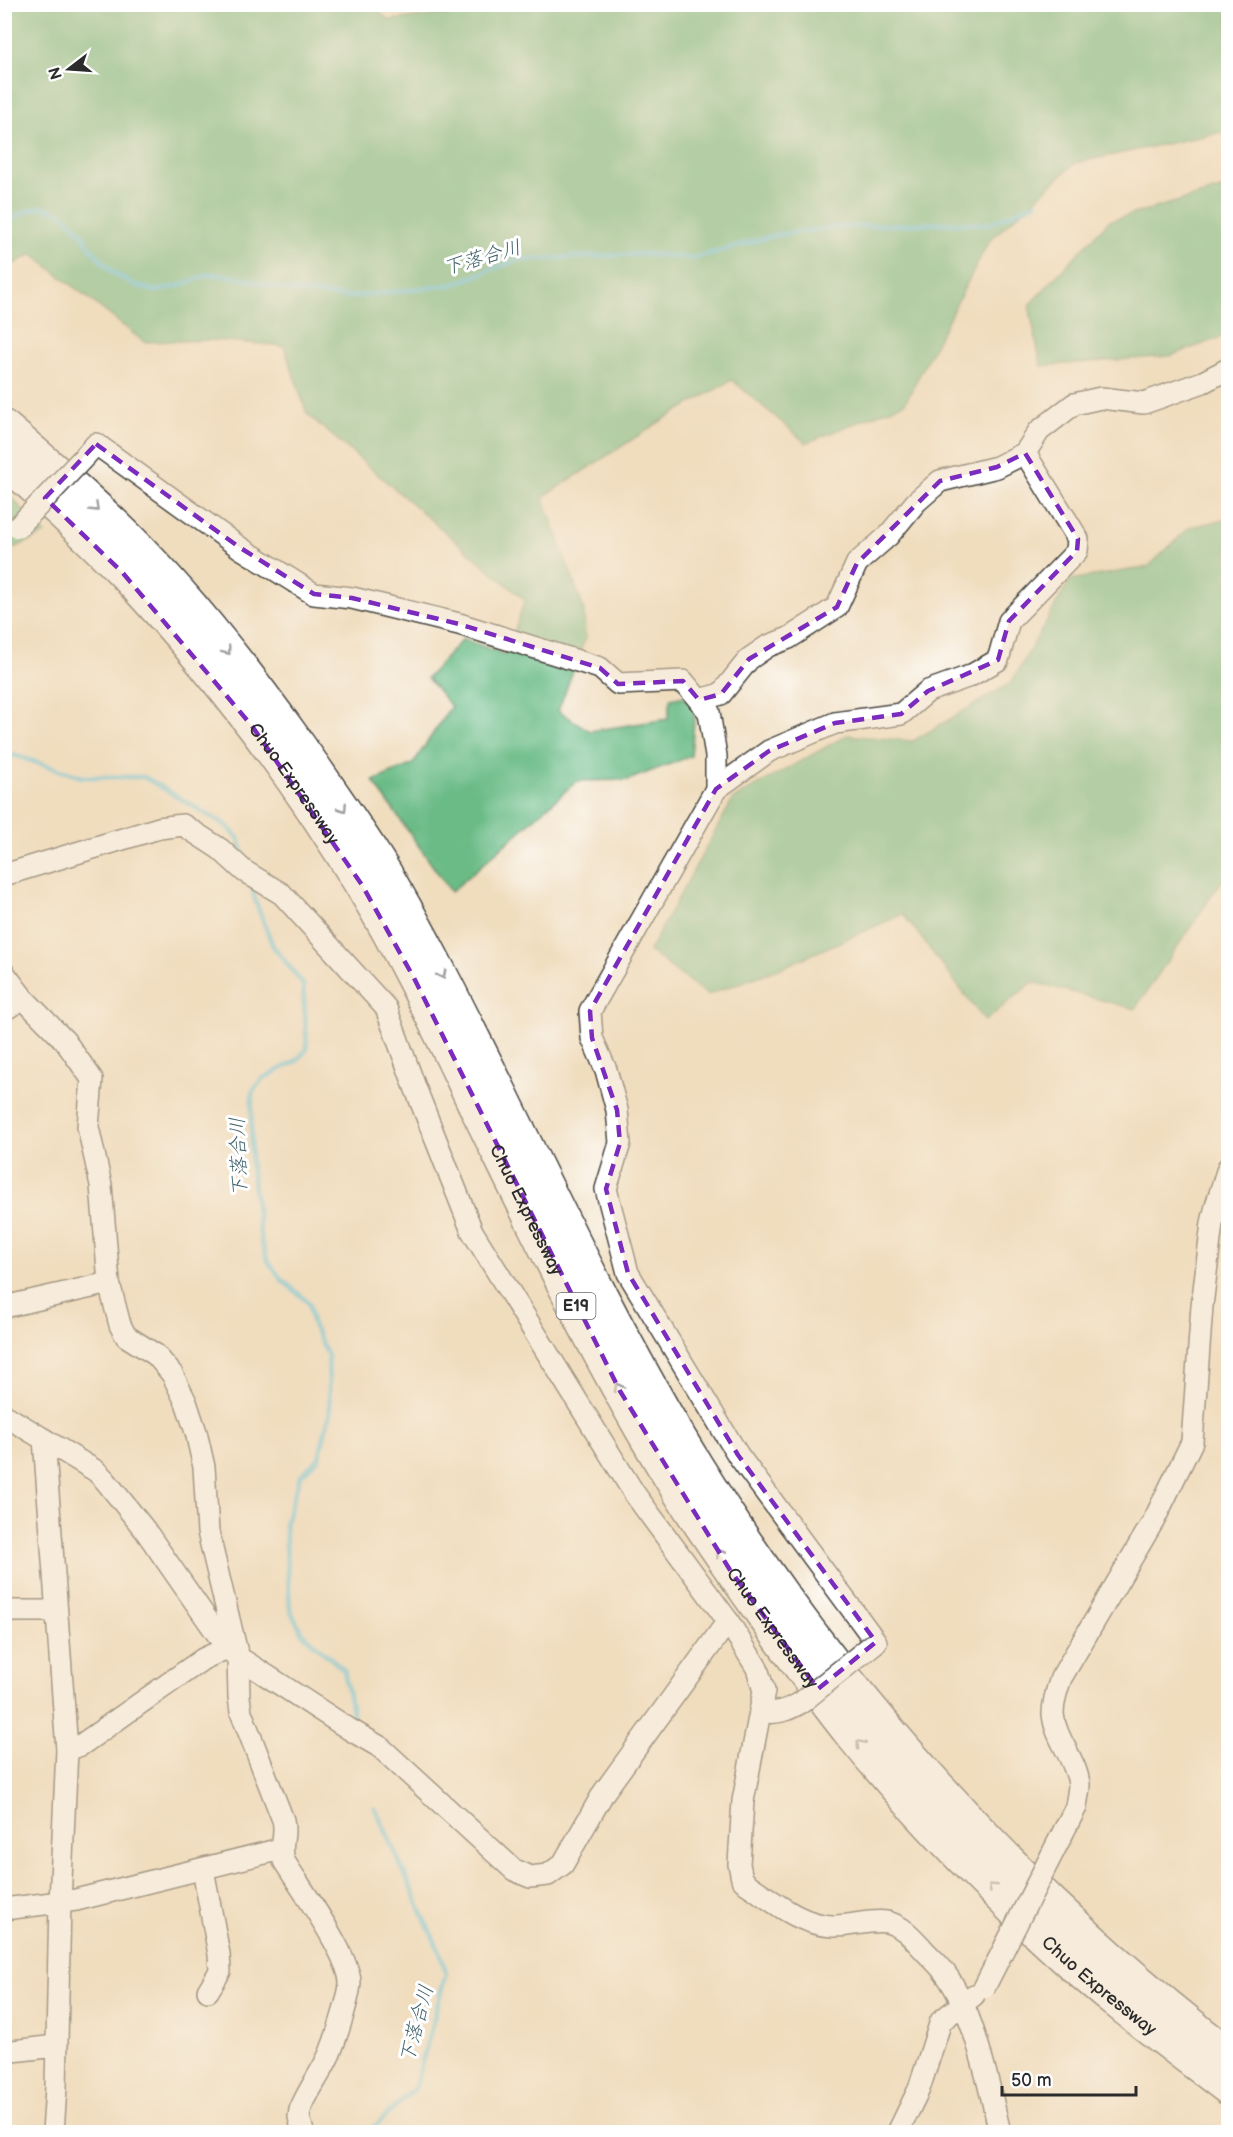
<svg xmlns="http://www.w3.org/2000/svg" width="1233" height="2137" viewBox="0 0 1233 2137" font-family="'Balsamiq Sans','Klee One',sans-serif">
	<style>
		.forest { fill: #6bbb86; stroke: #4b7358; stroke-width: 1.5 }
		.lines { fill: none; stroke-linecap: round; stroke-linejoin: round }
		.stream { stroke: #5fc3dd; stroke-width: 5 }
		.street-casing { stroke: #494641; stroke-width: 24 }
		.highway-casing { stroke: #494641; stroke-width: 36 }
		.street { stroke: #fff; stroke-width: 21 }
		.highway { stroke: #fff; stroke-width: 33 }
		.street-bridge-casing { stroke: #494641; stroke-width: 24; stroke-linecap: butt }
		.street-bridge { stroke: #fff; stroke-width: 21 }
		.oneway { stroke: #a0a0a0 }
		.marked { fill: none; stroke: #7b2cbf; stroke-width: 4.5; stroke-dasharray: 12 8; stroke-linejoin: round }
		.labels { text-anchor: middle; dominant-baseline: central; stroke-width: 6; stroke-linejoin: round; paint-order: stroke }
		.shield { fill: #fff; stroke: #6b6b6b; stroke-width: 1.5 }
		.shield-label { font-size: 16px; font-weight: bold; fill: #2b2b2b }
		.street-label { font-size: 18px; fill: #2b2b2b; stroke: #fff }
		.water-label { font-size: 20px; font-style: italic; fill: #3d6069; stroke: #fff }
	</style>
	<rect width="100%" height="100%" fill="#fff"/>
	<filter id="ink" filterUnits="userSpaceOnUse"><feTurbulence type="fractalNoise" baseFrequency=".0167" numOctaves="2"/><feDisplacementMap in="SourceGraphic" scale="12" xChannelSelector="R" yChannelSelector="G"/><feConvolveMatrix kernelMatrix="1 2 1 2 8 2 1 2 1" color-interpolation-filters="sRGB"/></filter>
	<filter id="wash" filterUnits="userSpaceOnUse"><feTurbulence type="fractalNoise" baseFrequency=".008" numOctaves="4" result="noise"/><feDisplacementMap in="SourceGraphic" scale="24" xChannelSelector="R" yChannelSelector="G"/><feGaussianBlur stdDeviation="1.35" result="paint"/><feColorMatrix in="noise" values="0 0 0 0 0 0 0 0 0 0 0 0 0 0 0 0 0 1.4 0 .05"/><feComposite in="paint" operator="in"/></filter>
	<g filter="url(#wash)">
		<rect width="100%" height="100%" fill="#f0ddbe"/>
		<!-- forest -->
		<g class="forest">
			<polygon points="370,4 389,20 475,11 482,4 1228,5 1228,129 1223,132 1075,163 989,241 905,403 806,443 732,380 664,419 543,497 584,610 585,639 558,711 590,731 668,719 670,699 684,696 695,710 691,756 628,780 577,781 451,892 373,781 413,764 451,706 427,678 463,639 506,655 525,600 307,414 284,346 213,340 144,342 32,254 5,269 5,5"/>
			<polygon points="1228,187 1228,335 1170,356 1041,366 1029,305 1109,221"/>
			<polygon points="4,489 45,534 5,552 4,552"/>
			<polygon points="1228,519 1228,872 1135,1009 1033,982 985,1021 903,914 781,968 707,995 649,951 733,799 847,735 913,741 1011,683 1070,580 1148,567 1190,527"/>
		</g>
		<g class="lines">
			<!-- stream -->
			<g class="stream">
				<polyline points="4,222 30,210 43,207 63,214 81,233 92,250 112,272 135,285 156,291 178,286 210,274 235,277 288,290 349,297 451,285 517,260 643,254 694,258 776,235 836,227 946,223 988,224 1036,203"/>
				<polyline points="4,752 82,777 144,777 227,826 239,839 246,864"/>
				<polyline points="251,882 255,900 273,946 303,984 307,1049 296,1061 262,1079 252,1092 251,1165 261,1241 268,1261 281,1279 309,1303 312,1323 328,1356 330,1412 319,1458 300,1476 285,1525 290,1609 302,1633 344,1670 353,1717"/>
				<polyline points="364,2132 374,2127 415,2088 446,1973 441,1955 375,1808"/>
			</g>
		</g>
	</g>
	<g filter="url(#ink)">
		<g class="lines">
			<defs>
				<g id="street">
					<polyline points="86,455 96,444 239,547 314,594 352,598 459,624 600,668 618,684 683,681 709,712 716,756 716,789 590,1011 592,1038 606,1070 617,1110 620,1143 606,1189 628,1273 738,1455 876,1642"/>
					<polyline points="699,700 721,694 749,659 768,646 789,638 837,607 857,563 888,536 916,502 940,481 997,467 1025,453 1039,431 1074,404 1101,398 1144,403 1203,382 1228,369"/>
					<polyline points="716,789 769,751 835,723 901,714 928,691 970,676 998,660 1009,621 1077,551 1078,539 1025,453"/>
					<path d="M4 875 159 828 183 825 220 849 244 871 282 894 386 1008 415 1087 472 1231 634 1493 728 1621 757 1668 764 1691 743 1801 739 1864 742 1879 747 1884C773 1901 800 1925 832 1926 850 1927 870 1919 887 1922 903 1926 913 1938 923 1949 930 1957 939 1964 945 1973 975 2013 988 2084 1000 2132"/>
					<path d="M4 973 23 998 65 1041 92 1079 88 1127 101 1185 109 1283 120 1325 126 1336 156 1355 172 1374 186 1402 196 1432 204 1467 208 1532 238 1657 239 1697 241 1712 283 1820C287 1836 279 1844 284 1861 300 1887 349 1955 350 1982 350 1996 336 2038 330 2053 322 2072 308 2090 300 2110L299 2117 303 2132"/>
					<polyline points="4,1010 23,998"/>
					<polyline points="4,1307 109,1283"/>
					<polyline points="4,1415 96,1471 105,1480 145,1530 227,1648 238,1657 349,1729 380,1747 514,1870 530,1877 548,1875 563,1864 604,1792 728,1621"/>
					<polyline points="44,1439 67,1750 60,1902 56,2088 53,2132"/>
					<polyline points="4,1611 56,1611"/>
					<path d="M760 1711C777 1715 788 1710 802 1702"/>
					<polyline points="67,1750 81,1745 203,1659 227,1648"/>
					<path d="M1076 1807C1077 1799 1079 1791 1079 1784 1076 1759 1055 1739 1053 1714 1053 1702 1057 1689 1061 1678L1154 1520 1192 1442 1202 1306 1212 1223 1216 1206 1228 1168"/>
					<polyline points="203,1869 219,1954 220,1971 208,1991"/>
					<polyline points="4,1909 76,1900 281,1849"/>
					<polyline points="4,2052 56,2046"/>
					<polyline points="898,2132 919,2089 941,2021 974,1995"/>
				</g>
				<g id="highway">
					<path d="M4 427C51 467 99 508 142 552 197 609 246 672 292 736 324 781 356 826 385 873 427 944 463 1018 500 1092 562 1219 623 1347 697 1467 836 1693 1019 1893 1228 2054"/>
					<path id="s1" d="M4 460C45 497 87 534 125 574 214 669 295 775 362 886 405 957 440 1032 476 1107 538 1233 599 1362 673 1482 702 1529 734 1574 766 1619 794 1658 822 1698 852 1735 913 1810 981 1880 1051 1945 1107 1997 1168 2042 1228 2088"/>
				</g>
			</defs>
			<!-- street casing -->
			<use href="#street" class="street-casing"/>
			<!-- highway casing -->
			<use href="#highway" class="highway-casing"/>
			<!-- street -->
			<use href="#street" class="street"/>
			<!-- highway -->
			<use href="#highway" class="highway"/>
			<defs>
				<g id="street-bridge">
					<polyline points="18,527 86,455"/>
					<polyline points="802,1702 876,1642"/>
					<polyline points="984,1988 1076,1807"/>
				</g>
			</defs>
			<!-- street-bridge casing -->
			<use href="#street-bridge" class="street-bridge-casing"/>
			<!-- street-bridge -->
			<use href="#street-bridge" class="street-bridge"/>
		</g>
		<!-- one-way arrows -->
		<defs><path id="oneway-chevron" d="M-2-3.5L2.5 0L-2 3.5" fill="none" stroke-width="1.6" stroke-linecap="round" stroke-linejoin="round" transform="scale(1.5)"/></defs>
		<g class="oneway">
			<use href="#oneway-chevron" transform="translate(95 508) rotate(43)"/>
			<use href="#oneway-chevron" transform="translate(227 651) rotate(52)"/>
			<use href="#oneway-chevron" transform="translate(343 808) rotate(57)"/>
			<use href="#oneway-chevron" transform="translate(442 975) rotate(63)"/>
			<use href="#oneway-chevron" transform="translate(618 1387) rotate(-118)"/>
			<use href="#oneway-chevron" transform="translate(720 1553) rotate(-123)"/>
			<use href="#oneway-chevron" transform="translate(860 1744) rotate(-131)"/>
			<use href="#oneway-chevron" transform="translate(992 1887) rotate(-136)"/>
		</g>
	</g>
	<!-- marked area -->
	<path d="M0 0H1233V2137H0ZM96 444 239 547 314 594 352 598 459 624 600 668 618 684 683 681 699 700 721 694 749 659 837 607 857 563 940 481 997 467 1025 453 1078 539 1077 551 1009 621 998 660 928 691 901 714 835 723 769 751 716 789 590 1011 592 1038 617 1110 620 1143 606 1189 628 1273 738 1455 876 1642 818 1689 730 1570 620 1391 414 978 362 885 252 726 122 572 45 498Z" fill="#f0ddbe" fill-opacity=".55" fill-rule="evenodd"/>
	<path class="marked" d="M96 444 239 547 314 594 352 598 459 624 600 668 618 684 683 681 699 700 721 694 749 659 837 607 857 563 940 481 997 467 1025 453 1078 539 1077 551 1009 621 998 660 928 691 901 714 835 723 769 751 716 789 590 1011 592 1038 617 1110 620 1143 606 1189 628 1273 738 1455 876 1642 818 1689 730 1570 620 1391 414 978 362 885 252 726 122 572 45 498Z"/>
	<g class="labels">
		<!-- shield labels -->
		<rect class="shield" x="556.5" y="1293" width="39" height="26" rx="4.5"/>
		<g class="shield-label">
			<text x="576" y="1306">E19</text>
		</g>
		<!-- street labels -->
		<g class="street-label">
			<text stroke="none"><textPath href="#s1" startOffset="436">Chuo Expressway</textPath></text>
			<text stroke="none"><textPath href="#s1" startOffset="922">Chuo Expressway</textPath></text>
			<text stroke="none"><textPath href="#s1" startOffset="1408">Chuo Expressway</textPath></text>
			<text stroke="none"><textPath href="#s1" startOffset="1894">Chuo Expressway</textPath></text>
		</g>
		<!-- water labels -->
		<g class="water-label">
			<text transform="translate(482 258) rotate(-16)">下落合川</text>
			<text transform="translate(239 1157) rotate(-92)">下落合川</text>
			<text transform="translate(417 2024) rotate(-75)">下落合川</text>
		</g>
	</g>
	<!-- margin -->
	<rect width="1233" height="2137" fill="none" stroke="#fff" stroke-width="24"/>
	<!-- north arrow -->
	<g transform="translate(69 69) rotate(253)" stroke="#ffffff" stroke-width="4.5" paint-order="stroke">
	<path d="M0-4.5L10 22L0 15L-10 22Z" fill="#2b2b2b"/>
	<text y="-9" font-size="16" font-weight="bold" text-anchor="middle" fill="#2b2b2b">N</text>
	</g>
	<!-- scale -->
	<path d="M1002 2086v9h134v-9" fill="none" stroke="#2b2b2b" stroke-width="3"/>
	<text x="1011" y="2086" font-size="18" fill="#2b2b2b" stroke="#ffffff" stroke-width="4.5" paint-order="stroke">50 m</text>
</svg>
